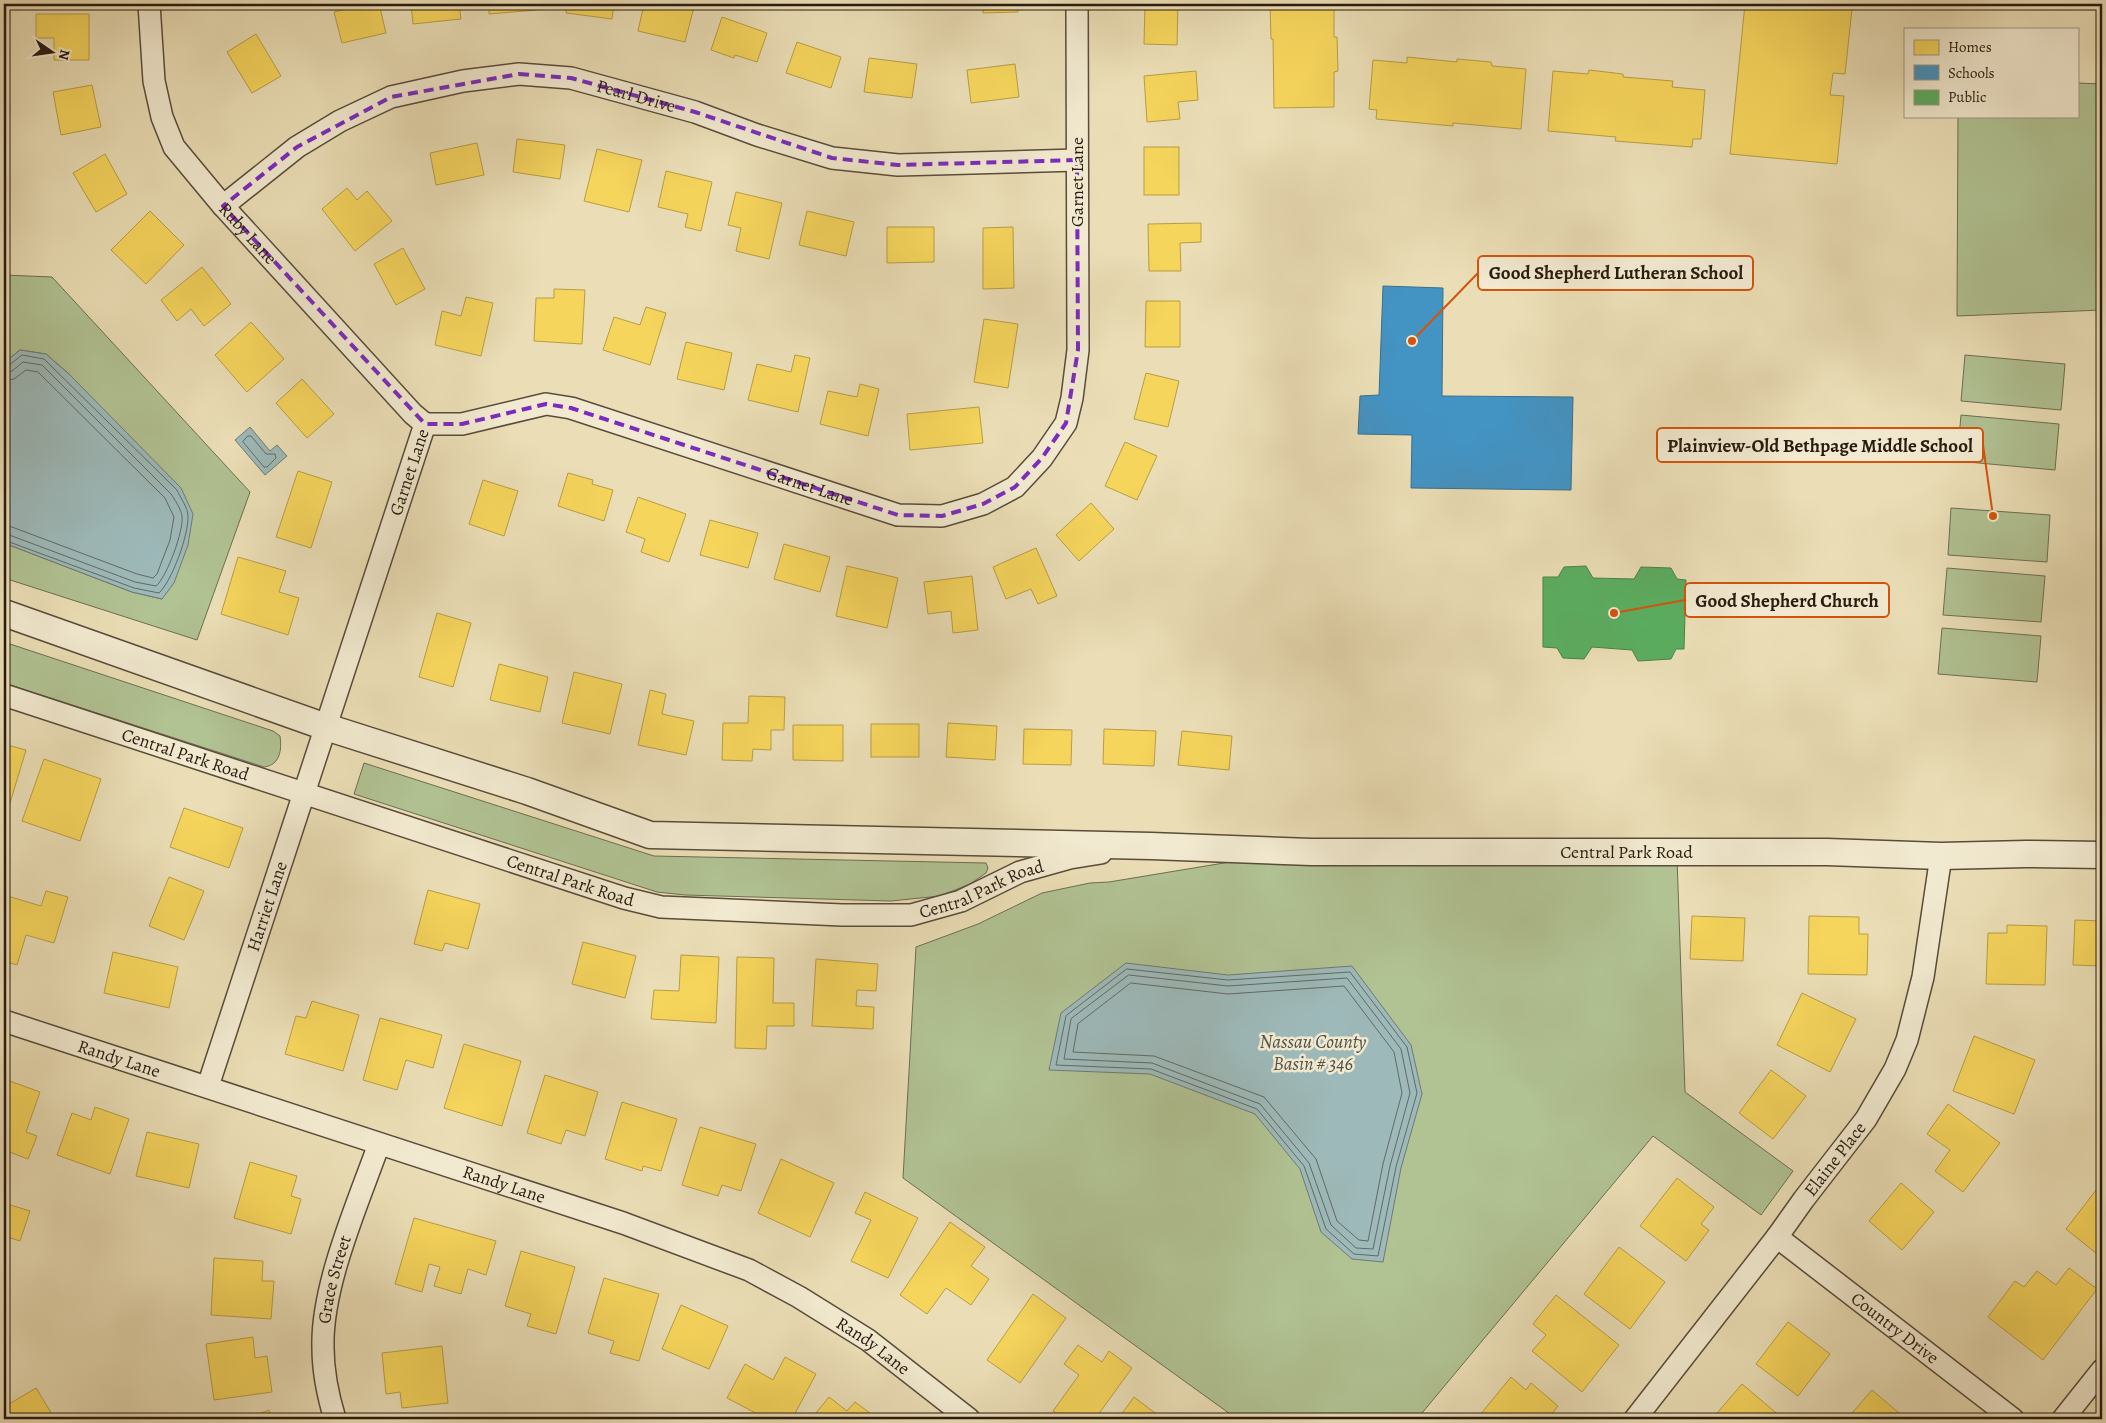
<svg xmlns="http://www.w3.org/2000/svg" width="2106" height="1423" viewBox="0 0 2106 1423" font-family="Alegreya,serif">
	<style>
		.green { fill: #b1c293; stroke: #6c6e52 }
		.water { fill: #9db9b9; stroke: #6e7a75 }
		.homes { fill: #f6d55c; stroke: #b89d45 }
		.schools { fill: #4393c3; stroke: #3b6f8d }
		.public { fill: #5aae61; stroke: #4b8249 }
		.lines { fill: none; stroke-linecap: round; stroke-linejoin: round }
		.shore { stroke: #626a64; stroke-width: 1 }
		.minor-casing { stroke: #594c3a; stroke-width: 24 }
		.tertiary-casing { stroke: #594c3a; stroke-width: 29 }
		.minor { stroke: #f2ead0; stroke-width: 21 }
		.tertiary { stroke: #f2ead0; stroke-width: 26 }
		.marked { fill: none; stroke: #7b2cbf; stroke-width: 4; stroke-dasharray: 10 6; stroke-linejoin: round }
		.labels { text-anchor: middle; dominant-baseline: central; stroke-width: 5; stroke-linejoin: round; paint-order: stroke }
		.street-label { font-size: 18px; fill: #281b10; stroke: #f2ead0 }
		.water-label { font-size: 19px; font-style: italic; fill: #51524b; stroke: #f2ead0 }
		.leader { fill: none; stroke: #d5530c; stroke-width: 2 }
		.callout-dot { fill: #d5530c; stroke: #f2ead0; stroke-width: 2 }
		.callout { fill: #f2ead0; stroke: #d5530c; stroke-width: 2 }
		.callout-label { font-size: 19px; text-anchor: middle; font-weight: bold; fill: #281b10 }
	</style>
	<rect width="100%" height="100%" fill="#ebdeb6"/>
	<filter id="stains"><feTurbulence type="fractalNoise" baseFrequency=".004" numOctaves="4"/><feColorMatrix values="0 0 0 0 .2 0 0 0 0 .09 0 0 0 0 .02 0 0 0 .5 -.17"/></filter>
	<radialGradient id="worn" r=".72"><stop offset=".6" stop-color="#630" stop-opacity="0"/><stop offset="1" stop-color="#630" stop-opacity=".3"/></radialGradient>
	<!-- green -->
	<g class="green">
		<polygon points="2077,83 2102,84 2102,310 1957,316 1958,116 2077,116"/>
		<polygon points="4,275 52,277 250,492 197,640 4,578 4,543 132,592 162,599 70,375 46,354 20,350 4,363"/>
		<polygon points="1965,355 2065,364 2061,410 1961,401"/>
		<polygon points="1961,415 2059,424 2055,470 1957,461"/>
		<polygon points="1951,508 2050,515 2047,562 1948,555"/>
		<polygon points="1947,568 2045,576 2041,622 1943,615"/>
		<polygon points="1942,628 2041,636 2037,682 1938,674"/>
		<path d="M4 642 273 731 280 736C282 750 280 765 264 767L4 683Z"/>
		<polygon points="364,763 654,856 986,863 988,868 986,873 970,884 940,896 891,901 685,895 657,892 354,794"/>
		<polygon points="1677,857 1685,1092 1793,1171 1761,1215 1653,1136 1417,1419 1237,1419 903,1178 916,947 978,924 1042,893 1090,883 1109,882 1242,860"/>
	</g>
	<!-- water -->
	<g class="water">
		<polygon points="20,350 46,354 70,375 181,488 193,514 188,545 174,583 162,599 132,592 4,543 4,363"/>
		<polygon points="250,427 270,451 277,445 287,456 265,475 235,440"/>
		<polygon points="1126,963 1228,975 1352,966 1411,1045 1422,1094 1401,1168 1383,1262 1352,1259 1321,1232 1300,1169 1255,1114 1150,1074 1049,1070 1061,1013"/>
	</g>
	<!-- homes -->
	<g class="homes">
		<polygon points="355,4 379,4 386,33 342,43 334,12 356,7"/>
		<polygon points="411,4 459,4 461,19 413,24"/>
		<polygon points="489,4 536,4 537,10 489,14"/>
		<polygon points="567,4 614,4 612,19 566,13"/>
		<polygon points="644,4 680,4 694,7 685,42 638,31"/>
		<polygon points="983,4 1017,4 1018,12 983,13"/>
		<polygon points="1145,4 1178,4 1177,45 1144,44"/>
		<polygon points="1270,4 1334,4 1334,37 1337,37 1338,71 1334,72 1334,107 1274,108 1273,39 1271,39"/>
		<polygon points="1745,4 1800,4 1852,9 1845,74 1833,73 1830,95 1844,96 1837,164 1730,154"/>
		<polygon points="36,14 89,14 89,60 54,60 54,38 36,38"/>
		<polygon points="722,17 767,33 757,62 735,55 734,58 711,50"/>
		<polygon points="256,34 281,76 252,93 227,52"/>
		<polygon points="797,42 841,57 831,88 786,73"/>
		<polygon points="1407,57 1457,62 1457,59 1491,62 1492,66 1526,69 1521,129 1453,123 1453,126 1376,119 1377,110 1369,109 1373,60 1407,63"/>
		<polygon points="869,58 917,64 912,98 864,92"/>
		<polygon points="1015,64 1019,97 971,103 967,70"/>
		<polygon points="1589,70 1623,74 1623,77 1673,81 1672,87 1705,90 1701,139 1693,139 1692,147 1615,141 1616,137 1548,131 1553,71 1588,74"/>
		<polygon points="1196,71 1198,100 1178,102 1180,119 1147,122 1144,76"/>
		<polygon points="92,85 101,127 61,135 53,92"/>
		<polygon points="517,139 565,145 560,179 513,172"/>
		<polygon points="477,143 484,175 436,185 430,153"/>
		<rect x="1144" y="147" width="35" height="48"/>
		<polygon points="597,149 642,160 629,212 584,201"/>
		<polygon points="105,154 127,194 96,212 73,173"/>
		<polygon points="666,171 712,182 701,231 685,227 688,214 658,207"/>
		<polygon points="347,188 357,200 367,191 392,221 355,251 322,209"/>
		<polygon points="736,192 782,203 769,259 736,251 741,228 728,225"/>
		<polygon points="150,211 184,245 146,284 111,250"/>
		<polygon points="807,211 854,222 846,256 799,245"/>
		<polygon points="1201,223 1201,242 1180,243 1181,271 1149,271 1148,224"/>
		<polygon points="887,227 934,227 934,262 887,263"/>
		<polygon points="1013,227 1014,288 983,289 983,228"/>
		<polygon points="403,248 425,289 396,305 374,264"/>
		<polygon points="202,267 231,304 204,326 191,309 177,321 161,300"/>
		<polygon points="554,289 585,290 582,344 534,341 536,298 554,298"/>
		<polygon points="466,297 493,303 481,356 435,345 442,311 461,316"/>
		<polygon points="1146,301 1180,301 1180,347 1145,347"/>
		<polygon points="646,307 666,313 650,365 603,350 614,317 640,325"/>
		<polygon points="984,319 1018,324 1008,388 974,382"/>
		<polygon points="251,322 284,359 247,392 215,355"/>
		<polygon points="686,342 732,353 724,390 677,379"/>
		<polygon points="795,355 810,358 798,412 748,400 757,364 791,372"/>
		<polygon points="1146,373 1179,381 1168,427 1134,419"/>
		<polygon points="302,379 334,414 307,438 276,403"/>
		<polygon points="860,384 879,389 868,436 820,424 828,391 857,397"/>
		<polygon points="979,407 983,443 910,450 907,414"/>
		<polygon points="1125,442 1157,456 1137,500 1105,486"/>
		<polygon points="298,471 332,482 311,548 276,537"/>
		<polygon points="568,473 593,480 592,484 613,490 604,521 558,506"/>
		<polygon points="483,480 518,491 504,536 469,524"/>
		<polygon points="638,497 686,514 669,562 641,552 645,539 626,532"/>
		<polygon points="1091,503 1114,529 1079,561 1056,535"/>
		<polygon points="710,520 758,533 748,568 700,555"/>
		<polygon points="784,544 830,557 820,592 774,579"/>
		<polygon points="1036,548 1057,596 1038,604 1031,589 1006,599 993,567"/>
		<polygon points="238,557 286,571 279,592 299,598 288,635 221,614"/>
		<polygon points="847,566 898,578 887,628 836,616"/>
		<polygon points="972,576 978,630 953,633 951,611 928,614 924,582"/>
		<polygon points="437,613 471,623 453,687 419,677"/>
		<polygon points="499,664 548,677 540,712 490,700"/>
		<polygon points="574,672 622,684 610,734 562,723"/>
		<polygon points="650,690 666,694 662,714 694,721 686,755 638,745"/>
		<polygon points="749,696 785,697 784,730 771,730 771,750 753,749 752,761 722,760 723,723 748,723"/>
		<polygon points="948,723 997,726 995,760 946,757"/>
		<rect x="871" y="724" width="48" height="33"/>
		<polygon points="793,725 843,725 843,761 793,760"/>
		<polygon points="1024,729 1072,730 1071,765 1023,764"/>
		<polygon points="1104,729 1156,731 1154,766 1103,764"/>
		<polygon points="1182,731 1232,736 1229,770 1178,765"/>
		<polygon points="4,744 26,750 4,823"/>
		<polygon points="44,759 101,779 80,841 22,821"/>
		<polygon points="184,808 243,828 229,868 170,847"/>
		<polygon points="169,877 204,891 184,940 149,926"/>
		<polygon points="428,890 480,904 468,949 445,943 442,951 414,944"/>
		<polygon points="46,891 68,897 54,943 26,935 17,965 4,961 4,895 41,906"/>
		<polygon points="1692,916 1745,918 1743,961 1690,959"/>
		<polygon points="1809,916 1859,917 1859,934 1868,934 1867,975 1808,974"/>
		<polygon points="2075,920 2102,921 2102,966 2073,965"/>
		<polygon points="2007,925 2047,926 2045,985 1986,984 1988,933 2007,933"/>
		<polygon points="583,942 636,956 625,998 572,984"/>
		<polygon points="113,952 178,967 169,1008 104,993"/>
		<polygon points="681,955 719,957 716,1023 651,1019 654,990 679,991"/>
		<polygon points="737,957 774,958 773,1003 794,1003 794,1026 767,1026 766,1049 735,1048"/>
		<polygon points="816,959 878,964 876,991 857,990 856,1006 874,1007 873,1029 812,1026"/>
		<polygon points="1802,993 1856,1019 1830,1072 1777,1045"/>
		<polygon points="312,1001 359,1015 343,1071 285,1054 296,1016 306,1018"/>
		<polygon points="380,1018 442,1035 433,1068 406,1060 397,1090 363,1080"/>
		<polygon points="1974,1036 2035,1060 2014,1114 1953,1091"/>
		<polygon points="464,1044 521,1061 502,1126 444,1108"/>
		<polygon points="1771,1070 1806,1096 1773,1139 1739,1113"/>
		<polygon points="545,1075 598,1092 585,1136 566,1130 561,1144 527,1133"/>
		<polygon points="4,1079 40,1092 26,1132 37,1136 28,1159 4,1150"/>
		<polygon points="622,1102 677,1119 661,1171 643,1166 642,1171 605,1159"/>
		<polygon points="1948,1104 2000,1143 1963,1192 1935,1171 1950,1150 1927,1134"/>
		<polygon points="95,1107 129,1119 110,1174 57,1155 72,1113 91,1120"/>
		<polygon points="700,1127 756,1144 741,1191 722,1185 718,1196 682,1185"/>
		<polygon points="147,1132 199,1144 189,1188 136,1176"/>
		<polygon points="781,1159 834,1183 810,1237 758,1213"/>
		<polygon points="250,1162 297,1176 291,1196 301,1199 291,1234 234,1218"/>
		<polygon points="1677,1178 1714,1207 1701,1224 1709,1230 1686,1261 1640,1226"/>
		<polygon points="1901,1183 1934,1212 1902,1250 1869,1221"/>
		<polygon points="2100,1185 2102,1186 2102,1258 2066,1229"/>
		<polygon points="865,1192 918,1218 888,1278 851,1261 871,1220 855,1213"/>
		<polygon points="4,1203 30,1211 20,1241 4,1236"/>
		<polygon points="414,1218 496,1241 486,1275 468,1269 461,1294 434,1286 440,1267 429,1264 422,1292 395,1284"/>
		<polygon points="950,1222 985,1247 971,1266 989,1279 971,1305 946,1288 927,1314 900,1295"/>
		<polygon points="1619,1247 1665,1282 1630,1329 1584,1294"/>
		<polygon points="521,1251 575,1267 556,1334 527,1326 531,1314 505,1306"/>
		<polygon points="214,1258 263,1261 262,1281 274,1281 271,1319 211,1315"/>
		<polygon points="2069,1268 2097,1289 2043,1360 1988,1317 2015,1281 2024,1287 2037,1271 2056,1285"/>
		<polygon points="604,1278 659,1294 639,1361 610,1353 614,1341 588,1333"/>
		<polygon points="1033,1294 1066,1318 1020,1383 987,1360"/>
		<polygon points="1556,1295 1619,1345 1582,1392 1532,1351 1546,1335 1533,1324"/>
		<polygon points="681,1305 728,1326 709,1369 662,1349"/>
		<polygon points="1788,1322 1830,1354 1798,1396 1756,1364"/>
		<polygon points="253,1337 255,1358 267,1356 272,1392 214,1400 206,1344"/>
		<polygon points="1078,1345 1102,1362 1109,1351 1132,1368 1095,1419 1065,1419 1053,1411 1079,1375 1064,1364"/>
		<polygon points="442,1346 448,1403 402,1408 400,1392 386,1394 382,1353"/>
		<polygon points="785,1357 816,1374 792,1419 767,1419 727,1398 745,1364 773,1380"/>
		<polygon points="1511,1377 1526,1390 1531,1383 1558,1406 1548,1419 1485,1419 1480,1415"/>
		<polygon points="1742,1384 1781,1417 1779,1419 1712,1419"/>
		<polygon points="36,1388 55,1419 4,1419 4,1407"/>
		<polygon points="1872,1390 1906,1419 1847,1419"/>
		<polygon points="829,1397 847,1411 855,1402 878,1419 811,1419"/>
		<polygon points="1134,1397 1163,1419 1118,1419"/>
		<polygon points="269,1410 273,1419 246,1419"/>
	</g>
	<!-- schools -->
	<polygon class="schools" points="1383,286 1443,288 1442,396 1573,397 1571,490 1411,488 1412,435 1358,434 1360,396 1379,395"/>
	<!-- public -->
	<polygon class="public" points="1586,566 1593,578 1634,579 1641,567 1671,568 1677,579 1686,580 1684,649 1676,649 1671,659 1638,661 1632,650 1592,647 1584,659 1563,658 1557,648 1543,647 1543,577 1558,577 1564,567"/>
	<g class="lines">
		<!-- shore -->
		<g class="shore">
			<path d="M4 367 8 366 22 355 44 359 177 490C180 497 188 508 188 516 189 534 172 581 159 593L134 588 4 540"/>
			<path d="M4 373 12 371 23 362 42 365 171 494C175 500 181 509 182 516 184 530 167 577 156 586L135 582 4 533"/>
			<polyline points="4,381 14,379 26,370 38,372 165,498 174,517 170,540 157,574 153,578 137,574 12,527 4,526"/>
			<polygon points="248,436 251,436 266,454 275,454 276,458 267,467 264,467 243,442"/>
			<polygon points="1127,969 1228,980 1350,972 1407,1047 1417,1093 1396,1167 1378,1256 1354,1254 1326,1229 1304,1166 1257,1109 1151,1069 1056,1065 1066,1016"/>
			<polygon points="1129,975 1228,986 1347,978 1401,1049 1410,1093 1390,1166 1373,1249 1356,1248 1331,1225 1309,1163 1260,1104 1152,1063 1064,1059 1071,1019"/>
			<polygon points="1131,983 1228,994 1344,986 1394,1052 1402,1093 1383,1164 1368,1241 1359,1240 1337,1221 1316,1159 1264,1097 1154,1056 1073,1052 1078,1024"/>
		</g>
		<defs>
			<g id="minor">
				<path id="s1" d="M149 4 154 81 162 117 174 147 223 206 413 414 425 424"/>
				<path id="s2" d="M223 206 297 147 340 121 391 97 463 81 519 74 571 78 695 112 757 135 832 158 898 165 1077 160"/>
				<path id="s3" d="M425 424H462L546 404 571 408 898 515 942 516 983 504 1015 487 1042 458 1066 423 1072 398 1078 350 1077 4"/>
				<path id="s4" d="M4 695 624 898 661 907 842 915H911L961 901 1020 872 1070 858 1101 853"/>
				<path id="s5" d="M4 1021 623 1223 749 1270 799 1297 868 1340 969 1419"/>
				<path id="s6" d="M208 1086 425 424"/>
				<path id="s7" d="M1777 1237 2013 1419"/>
				<path id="s8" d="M335 1419C328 1396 323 1372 323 1348 321 1286 358 1203 379 1144"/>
				<path id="s9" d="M1635 1419 1777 1237 1804 1199 1866 1119 1895 1069 1907 1040 1923 977 1941 856"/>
				<polyline points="2063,1419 2102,1370"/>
			</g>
			<g id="tertiary">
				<path id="s10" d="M4 613 326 727 527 791 650 835 1151 846 1311 852H1827L1941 856 2026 854 2102 855"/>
			</g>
		</defs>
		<!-- minor casing -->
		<use href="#minor" class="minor-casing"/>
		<!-- tertiary casing -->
		<use href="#tertiary" class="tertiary-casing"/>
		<!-- minor -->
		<use href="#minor" class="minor"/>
		<!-- tertiary -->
		<use href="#tertiary" class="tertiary"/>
	</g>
	<!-- marked area -->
	<path class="marked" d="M519 74 571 78 695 112 832 158 898 165 1077 160 1078 350 1066 423 1042 458 1015 487 983 504 942 516 898 515 571 408 546 404 462 424H425L223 206 297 147 391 97Z"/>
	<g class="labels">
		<!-- street labels -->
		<g class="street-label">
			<text stroke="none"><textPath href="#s2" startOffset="451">Pearl Drive</textPath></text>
			<text transform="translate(1077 182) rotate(-90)">Garnet Lane</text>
			<text stroke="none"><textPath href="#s1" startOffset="260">Ruby Lane</textPath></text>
			<text stroke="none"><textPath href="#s6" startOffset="646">Garnet Lane</textPath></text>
			<text stroke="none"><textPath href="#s3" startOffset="400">Garnet Lane</textPath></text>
			<text stroke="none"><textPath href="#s4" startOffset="191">Central Park Road</textPath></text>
			<text stroke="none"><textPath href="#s10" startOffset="1660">Central Park Road</textPath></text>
			<text stroke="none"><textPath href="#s4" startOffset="596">Central Park Road</textPath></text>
			<text stroke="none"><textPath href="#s4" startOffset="1016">Central Park Road</textPath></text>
			<text stroke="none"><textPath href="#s6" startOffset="189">Harriet Lane</textPath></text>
			<text stroke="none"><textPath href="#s5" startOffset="121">Randy Lane</textPath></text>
			<text stroke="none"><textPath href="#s9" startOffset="328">Elaine Place</textPath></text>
			<text stroke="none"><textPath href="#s5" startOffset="526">Randy Lane</textPath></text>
			<text stroke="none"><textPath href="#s8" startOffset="142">Grace Street</textPath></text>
			<text stroke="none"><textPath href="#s7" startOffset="149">Country Drive</textPath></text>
			<text stroke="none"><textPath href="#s5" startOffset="931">Randy Lane</textPath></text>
		</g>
		<!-- water labels -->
		<g class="water-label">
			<text x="1313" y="1042">Nassau County<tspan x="1313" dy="22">Basin # 346</tspan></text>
		</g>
	</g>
	<!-- callouts -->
	<path class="leader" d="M1412 341L1478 273M1993 516L1983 445M1614 613L1685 600"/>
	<g class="callout-dot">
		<circle cx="1412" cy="341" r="5"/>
		<circle cx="1993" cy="516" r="5"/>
		<circle cx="1614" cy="613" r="5"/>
	</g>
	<g class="callout">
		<rect x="1478" y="256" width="275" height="34" rx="5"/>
		<rect x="1657" y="428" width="326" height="34" rx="5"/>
		<rect x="1685" y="583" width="204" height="34" rx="5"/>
	</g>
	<g class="callout-label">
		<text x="1616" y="279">Good Shepherd Lutheran School</text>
		<text x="1820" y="452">Plainview-Old Bethpage Middle School</text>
		<text x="1787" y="607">Good Shepherd Church</text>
	</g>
	<!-- margin -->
	<rect width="2106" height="1423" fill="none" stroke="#ebdeb6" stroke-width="20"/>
	<rect x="5" y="5" width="2096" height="1413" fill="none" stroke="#281b10" stroke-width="2.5"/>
	<rect x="10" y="10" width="2086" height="1403" fill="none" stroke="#281b10"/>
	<!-- legend -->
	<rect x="1904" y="28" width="175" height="90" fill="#f2ead0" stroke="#a19783"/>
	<rect x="1914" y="40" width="25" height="15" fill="#f6d55c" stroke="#a19783"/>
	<text x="1948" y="52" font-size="15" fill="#281b10">Homes</text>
	<rect x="1914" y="65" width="25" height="15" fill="#4393c3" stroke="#a19783"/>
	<text x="1948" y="78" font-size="15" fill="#281b10">Schools</text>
	<rect x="1914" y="90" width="25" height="15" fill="#5aae61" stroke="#a19783"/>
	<text x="1948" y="102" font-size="15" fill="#281b10">Public</text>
	<!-- north arrow -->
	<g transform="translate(52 52) rotate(103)" stroke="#f2ead0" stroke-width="4" paint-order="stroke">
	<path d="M0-4L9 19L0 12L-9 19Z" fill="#281b10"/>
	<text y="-8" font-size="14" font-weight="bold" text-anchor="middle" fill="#281b10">N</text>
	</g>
	<rect width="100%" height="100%" filter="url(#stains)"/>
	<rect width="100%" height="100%" fill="url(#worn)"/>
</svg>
